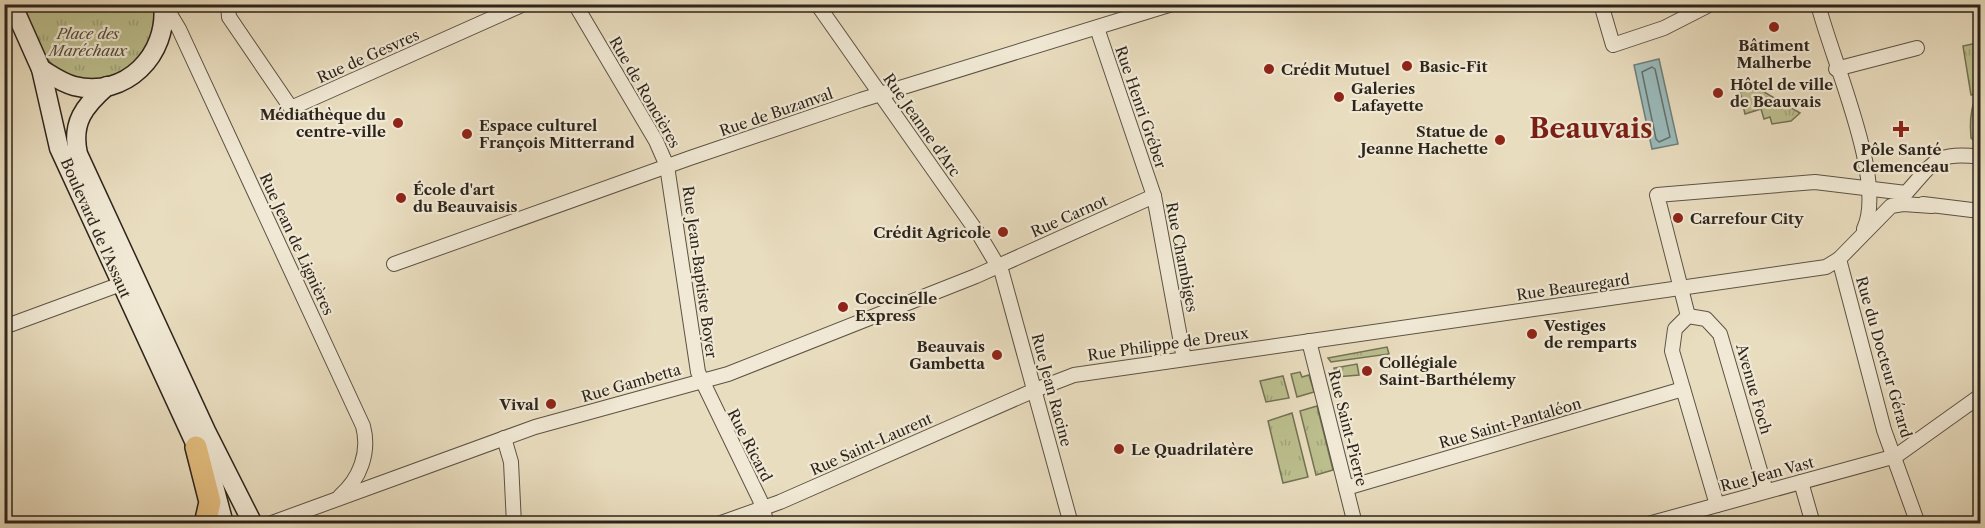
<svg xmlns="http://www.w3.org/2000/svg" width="1985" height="528" viewBox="0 0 1985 528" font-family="'Libre Caslon Text',serif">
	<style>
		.grass { fill: url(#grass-tufts); stroke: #747255; stroke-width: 1.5 }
		.water { fill: #9ababb; stroke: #6e7e7b; stroke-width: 1.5 }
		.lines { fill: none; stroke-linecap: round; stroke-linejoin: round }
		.shore { stroke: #64706c; stroke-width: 1.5 }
		.street-casing { stroke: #5c5345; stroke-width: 16 }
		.secondary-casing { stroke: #2d251c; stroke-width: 21 }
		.primary-casing { stroke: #2d251c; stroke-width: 24 }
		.street { stroke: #f1e9d5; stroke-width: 14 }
		.secondary { stroke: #f1e9d5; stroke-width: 18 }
		.primary { stroke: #e4be80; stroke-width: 21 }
		.poi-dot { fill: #8f2418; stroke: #f1e9d5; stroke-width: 2 }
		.labels { text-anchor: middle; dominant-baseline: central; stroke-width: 4.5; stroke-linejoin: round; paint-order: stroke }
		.park-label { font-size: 15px; font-style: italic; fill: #514c38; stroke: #f1e9d5 }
		.poi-label { font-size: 15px; font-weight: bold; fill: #2d251c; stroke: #f1e9d5; text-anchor: start }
		.street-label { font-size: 15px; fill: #2d251c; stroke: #f1e9d5 }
		.town-label { font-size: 27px; font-weight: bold; fill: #7a1f14; stroke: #f1e9d5 }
	</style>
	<defs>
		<pattern id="grass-tufts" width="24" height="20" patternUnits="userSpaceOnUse" patternTransform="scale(1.5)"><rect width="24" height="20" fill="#bcbf8e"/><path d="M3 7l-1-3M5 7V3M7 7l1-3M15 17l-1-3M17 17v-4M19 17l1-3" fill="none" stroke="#a2a47a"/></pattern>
	</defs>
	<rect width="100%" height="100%" fill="#e9ddbf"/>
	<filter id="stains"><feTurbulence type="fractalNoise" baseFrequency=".00333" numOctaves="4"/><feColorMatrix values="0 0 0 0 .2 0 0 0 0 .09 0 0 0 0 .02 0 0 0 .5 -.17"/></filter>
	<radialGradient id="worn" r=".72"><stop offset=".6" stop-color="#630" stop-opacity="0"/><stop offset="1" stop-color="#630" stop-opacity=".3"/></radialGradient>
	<!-- grass -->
	<g class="grass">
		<path d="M20 5H154C160 61 99 105 53 65 36 50 29 25 20 5Z"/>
		<polygon points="1980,38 1980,94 1971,95 1963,46 1977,43"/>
		<polygon points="1759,89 1800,113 1791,121 1772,124 1770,117 1764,119 1761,109 1745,114 1740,92"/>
		<path d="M1980 101V145L1971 138C1970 127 1970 113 1974 102Z"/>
		<polygon points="1387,347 1389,354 1331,362 1328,358"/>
		<polygon points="1357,364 1359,375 1336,377 1334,368"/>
		<polygon points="1300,372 1302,377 1309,375 1314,392 1297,397 1291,374"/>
		<polygon points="1283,376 1289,398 1266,402 1260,381"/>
		<polygon points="1317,406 1333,470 1316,475 1300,411"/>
		<polygon points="1292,413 1308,477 1283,483 1268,421"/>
	</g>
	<!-- water -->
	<polygon class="water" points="1659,59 1678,144 1652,149 1634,65"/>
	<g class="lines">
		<!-- shore -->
		<polygon class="shore" points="1652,67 1655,69 1670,137 1659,142 1656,139 1642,72"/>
		<defs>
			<g id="street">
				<path d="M164 4 179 29 363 426C370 452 360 479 340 496"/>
				<polyline points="228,4 229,17 291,108 524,4"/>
				<polyline points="575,4 656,141 667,166 698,372 760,500 767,524"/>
				<polyline points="817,4 980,236 1002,273 1071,524"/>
				<polyline points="1601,4 1613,45 1664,28 1711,4"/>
				<path d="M1818 4C1831 58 1887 180 1864 229"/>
				<polyline points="1097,28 1154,196 1184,359"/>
				<polyline points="1836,69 1917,48"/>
				<polyline points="1923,204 1980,211"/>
				<polyline points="1839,259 1884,430 1918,524"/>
				<polyline points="394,264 690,158 861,100 1172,4"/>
				<path d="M1688 316 1657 195 1815 182 1906 193C1934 162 1936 151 1980 157"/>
				<polyline points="4,327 121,284"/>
				<polyline points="1309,341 1355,524"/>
				<polyline points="504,438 511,462 514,524"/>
				<polyline points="1801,482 1813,524"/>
				<polyline points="1346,488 1683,389"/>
				<polyline points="1717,505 1672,351 1675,329 1688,316 1706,319 1720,334 1766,491"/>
				<polyline points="269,524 535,427 728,374 976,276 1154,196"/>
				<polyline points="718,524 780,502 1035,390 1074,375 1826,267 1839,259 1891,206 1903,204 1932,206"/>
				<polyline points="1648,524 1896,456 1980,396"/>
			</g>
			<g id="secondary">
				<polyline points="12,4 41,69 59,148 213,482 224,524"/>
				<path d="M41 69C51 75 62 83 74 86 125 99 169 55 163 4"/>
				<path d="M107 86C84 106 71 123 78 154L206 431 253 524"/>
			</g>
			<polyline id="primary" points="196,447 210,502 205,524"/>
		</defs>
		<!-- street casing -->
		<use href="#street" class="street-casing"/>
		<!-- secondary casing -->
		<use href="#secondary" class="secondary-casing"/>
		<!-- primary casing -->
		<use href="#primary" class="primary-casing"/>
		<!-- street -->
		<use href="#street" class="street"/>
		<!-- secondary -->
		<use href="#secondary" class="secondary"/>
		<!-- primary -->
		<use href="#primary" class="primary"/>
	</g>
	<!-- markers -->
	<g class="poi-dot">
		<circle cx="1774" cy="27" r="6"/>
		<circle cx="1407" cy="66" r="6"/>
		<circle cx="1269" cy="69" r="6"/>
		<circle cx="1718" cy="93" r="6"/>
		<circle cx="1339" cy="97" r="6"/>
		<circle cx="398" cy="123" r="6"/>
		<path d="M1898 120h6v6h6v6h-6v6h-6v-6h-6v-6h6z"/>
		<circle cx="467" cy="134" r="6"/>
		<circle cx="1500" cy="140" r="6"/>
		<circle cx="401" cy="198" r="6"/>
		<circle cx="1678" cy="218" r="6"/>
		<circle cx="1003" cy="232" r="6"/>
		<circle cx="843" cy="307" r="6"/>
		<circle cx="1532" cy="334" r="6"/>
		<circle cx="997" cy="355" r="6"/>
		<circle cx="1367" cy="371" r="6"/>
		<circle cx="551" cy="404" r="6"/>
		<circle cx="1119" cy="449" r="6"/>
	</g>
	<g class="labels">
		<!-- park labels -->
		<g class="park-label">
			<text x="88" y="33">Place des<tspan x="88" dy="17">Maréchaux</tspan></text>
		</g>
		<!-- poi labels -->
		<g class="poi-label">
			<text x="1774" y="45" text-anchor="middle">Bâtiment<tspan x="1774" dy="17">Malherbe</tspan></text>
			<text x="1419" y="66">Basic-Fit</text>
			<text x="1281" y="69">Crédit Mutuel</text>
			<text x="1730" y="84">Hôtel de ville<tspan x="1730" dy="17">de Beauvais</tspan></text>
			<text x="1351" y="88">Galeries<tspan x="1351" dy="17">Lafayette</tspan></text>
			<text x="386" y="114" text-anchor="end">Médiathèque du<tspan x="386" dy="17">centre-ville</tspan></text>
			<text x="479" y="125">Espace culturel<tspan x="479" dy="17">François Mitterrand</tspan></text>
			<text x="1488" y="131" text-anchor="end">Statue de<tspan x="1488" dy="17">Jeanne Hachette</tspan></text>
			<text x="1901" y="149" text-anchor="middle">Pôle Santé<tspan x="1901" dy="17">Clemenceau</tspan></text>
			<text x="413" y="189">École d'art<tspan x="413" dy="17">du Beauvaisis</tspan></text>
			<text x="1690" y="218">Carrefour City</text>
			<text x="991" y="232" text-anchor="end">Crédit Agricole</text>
			<text x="855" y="298">Coccinelle<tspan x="855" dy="17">Express</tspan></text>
			<text x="1544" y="325">Vestiges<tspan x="1544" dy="17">de remparts</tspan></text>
			<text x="985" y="346" text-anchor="end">Beauvais<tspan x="985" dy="17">Gambetta</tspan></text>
			<text x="1379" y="362">Collégiale<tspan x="1379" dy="17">Saint-Barthélemy</tspan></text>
			<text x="539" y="404" text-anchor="end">Vival</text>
			<text x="1131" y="449">Le Quadrilatère</text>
		</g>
		<!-- street labels -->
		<g class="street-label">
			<text transform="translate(368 56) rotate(-24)">Rue de Gesvres</text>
			<text transform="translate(645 92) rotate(60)">Rue de Roncières</text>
			<text transform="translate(1141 107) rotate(71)">Rue Henri Gréber</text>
			<text transform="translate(776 112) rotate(-19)">Rue de Buzanval</text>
			<text transform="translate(922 125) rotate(55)">Rue Jeanne d'Arc</text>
			<text transform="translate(1069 216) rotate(-24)">Rue Carnot</text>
			<text transform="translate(96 228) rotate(66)">Boulevard de l'Assaut</text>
			<text transform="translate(297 244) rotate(65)">Rue Jean de Lignières</text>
			<text transform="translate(1182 257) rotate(79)">Rue Chambiges</text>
			<text transform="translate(700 272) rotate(82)">Rue Jean-Baptiste Boyer</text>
			<text transform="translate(1573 287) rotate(-8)">Rue Beauregard</text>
			<text transform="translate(1168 344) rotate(-8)">Rue Philippe de Dreux</text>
			<text transform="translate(1884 357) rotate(74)">Rue du Docteur Gérard</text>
			<text transform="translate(631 383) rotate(-16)">Rue Gambetta</text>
			<text transform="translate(1754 389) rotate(74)">Avenue Foch</text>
			<text transform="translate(1052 390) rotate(75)">Rue Jean Racine</text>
			<text transform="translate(1510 423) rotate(-16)">Rue Saint-Pantaléon</text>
			<text transform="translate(1348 428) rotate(76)">Rue Saint-Pierre</text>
			<text transform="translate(871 444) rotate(-24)">Rue Saint-Laurent</text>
			<text transform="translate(750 445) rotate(63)">Rue Ricard</text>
			<text transform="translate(1767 474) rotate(-15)">Rue Jean Vast</text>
		</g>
		<!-- town labels -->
		<g class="town-label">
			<text x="1591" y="128">Beauvais</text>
		</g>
	</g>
	<!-- margin -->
	<rect width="1985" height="528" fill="none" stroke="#e9ddbf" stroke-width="24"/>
	<rect x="6" y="6" width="1973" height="516" fill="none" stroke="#2d251c" stroke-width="3"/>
	<rect x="12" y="12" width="1961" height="504" fill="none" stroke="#2d251c" stroke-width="1.5"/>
	<rect width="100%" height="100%" filter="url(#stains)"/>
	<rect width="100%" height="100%" fill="url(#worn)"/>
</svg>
